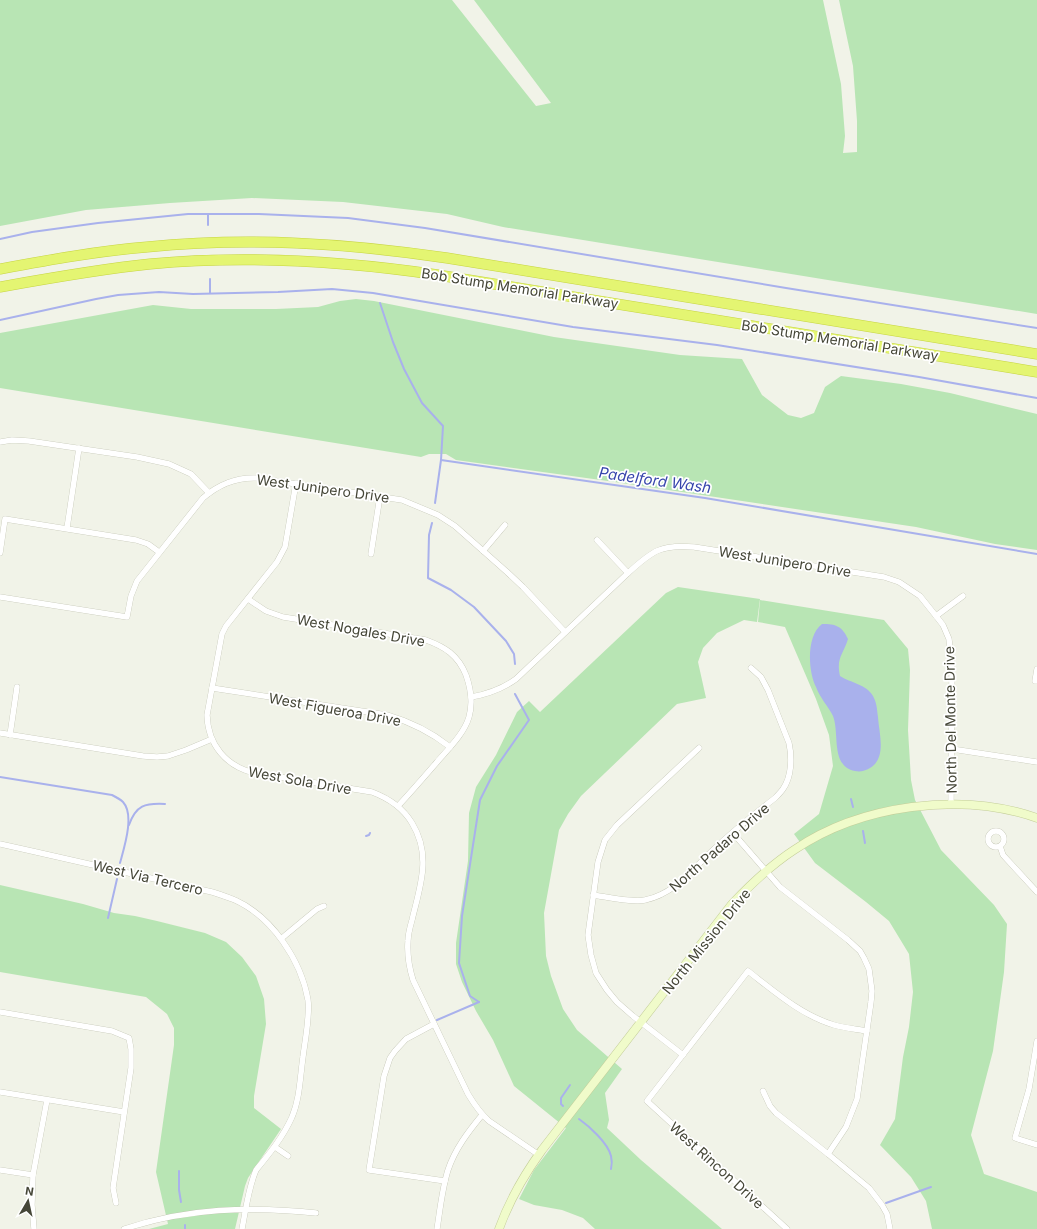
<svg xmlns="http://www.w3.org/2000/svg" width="1037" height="1229" viewBox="0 0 1037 1229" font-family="Inter,sans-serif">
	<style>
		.green { fill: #b8e5b4 }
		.water { fill: #a9b1ec }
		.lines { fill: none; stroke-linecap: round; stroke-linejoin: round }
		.stream { stroke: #a9b1ec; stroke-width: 2 }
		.street-casing { stroke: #bcbeab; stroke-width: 6 }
		.secondary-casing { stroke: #c3cd98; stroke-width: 9 }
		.highway-casing { stroke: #c6d442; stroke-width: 11 }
		.street { stroke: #fff; stroke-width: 5.5 }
		.secondary { stroke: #f0fbca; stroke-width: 8 }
		.highway { stroke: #e4f572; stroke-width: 10 }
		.labels { text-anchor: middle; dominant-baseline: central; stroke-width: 3.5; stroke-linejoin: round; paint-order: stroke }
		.street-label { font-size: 14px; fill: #454637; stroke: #fff }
		.water-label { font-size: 15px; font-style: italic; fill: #3745ac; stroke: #fff }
	</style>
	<rect width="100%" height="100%" fill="#f1f3e8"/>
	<!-- green -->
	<g class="green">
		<polygon points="0,0 452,0 536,106 551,103 474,0 823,0 841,84 845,136 843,153 857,152 857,121 853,66 839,0 1037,0 1037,314 503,227 447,214 343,202 252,198 170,203 86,210 0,226"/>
		<polygon points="356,299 374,301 554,337 680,355 742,359 762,395 788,415 801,418 814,413 825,387 841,376 901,384 950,393 1037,414 1037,550 995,544 916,527 608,481 456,460 446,454 429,454 421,457 0,388 0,333 153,305 191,309 276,309 318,307 340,301"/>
		<polygon points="678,587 760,599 757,622 744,620 717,633 703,648 698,662 706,698 677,704 581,796 568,814 559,830 544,913 546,956 551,976 563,1009 577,1030 622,1069 605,1093 609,1120 607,1128 641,1160 722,1229 595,1229 583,1218 562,1210 534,1205 519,1199 534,1170 566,1128 514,1086 493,1040 476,1011 462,982 456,964 456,943 468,861 469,813 476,787 496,755 517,712 529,701 540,712 666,593"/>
		<polygon points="760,600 884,620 908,649 910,670 908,730 911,780 915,800 941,850 994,905 1007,924 1004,972 993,1051 971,1135 984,1174 1037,1192 1037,1229 932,1229 926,1201 911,1177 880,1145 895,1119 903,1057 909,1027 913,992 909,954 889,921 866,902 815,863 794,834 819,814 833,766 829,735 816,699 785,627 758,622"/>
		<polygon points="0,885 83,904 114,913 135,916 157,921 205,933 226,942 242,957 256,976 264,999 266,1024 254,1096 254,1108 281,1129 248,1178 245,1186 235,1229 149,1229 168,1224 156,1172 174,1045 174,1028 167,1014 146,997 0,972"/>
	</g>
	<!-- water -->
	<path class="water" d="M822 624C836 624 842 626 848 639 843 655 836 658 840 676 851 683 866 684 873 696 877 703 877 710 878 717 879 733 887 758 870 768 865 771 860 772 855 771 830 766 840 734 833 716 828 706 820 698 816 687 808 671 806 636 822 624Z"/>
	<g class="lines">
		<!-- stream -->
		<g class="stream">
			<polyline points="208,214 208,225"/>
			<polyline points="0,239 32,232 98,223 188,214 259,214 348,218 425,228 786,288 1037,328"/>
			<polyline points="210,279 210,293"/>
			<polyline points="380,303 393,342 404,369 422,403 443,426 441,460 435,503"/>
			<polyline points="0,320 96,299 118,295 159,292 193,294 278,292 332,289 373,293 408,299 573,327 717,345 919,377 1037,398"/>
			<polyline points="441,460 705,498 1037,554"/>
			<polyline points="432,523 429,535 428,578 451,590 474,607 506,641 514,654 515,664"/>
			<path d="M0 777 112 795C116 797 120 799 123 802 135 815 124 848 120 863"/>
			<polyline points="851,799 853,807"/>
			<path d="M129 825C136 805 145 803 165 804"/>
			<polyline points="863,831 865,843"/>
			<polyline points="366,836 369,835 370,833"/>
			<polyline points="108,918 117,879"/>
			<polyline points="479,1002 470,996 459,963 462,916 480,800 497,766 529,720 515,694"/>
			<polyline points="437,1020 479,1002"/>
			<polyline points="563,1106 561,1104 561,1098 570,1085"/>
			<path d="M579 1119C589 1126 608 1143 611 1156 612 1160 612 1165 611 1169"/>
			<polyline points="179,1171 179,1190 181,1202"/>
			<polyline points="886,1203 931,1187"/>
			<polyline points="185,1225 185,1229"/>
		</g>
		<defs>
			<g id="street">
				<polyline points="0,442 12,440 29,441 137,457 169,464 191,474 209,493"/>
				<path d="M296 483 285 547 277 562 226 626 222 634 207 715C208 745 226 766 254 773L372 792C388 798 403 808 412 823 432 856 420 886 412 920 410 927 408 934 408 941 407 955 409 967 413 980L468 1094C474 1104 480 1113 489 1121L539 1155"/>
				<polyline points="67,528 79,448"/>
				<polyline points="597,540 628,573"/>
				<polyline points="483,551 505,525"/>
				<polyline points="0,553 5,519 136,540 148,544 159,552"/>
				<polyline points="371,554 380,496"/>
				<path d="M0 597 127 617 131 596 137 581 203 498C219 484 236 477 257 478L402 500 438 515 455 526 507 572 523 587 565 632"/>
				<path d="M248 599 266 611 283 617 426 640C445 647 458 655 466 675 471 689 473 703 469 717 464 734 448 749 437 762 424 777 411 792 398 806"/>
				<polyline points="936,616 963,596"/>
				<polyline points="1037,669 1035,681 1037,681"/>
				<path d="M212 688 387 715C411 722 431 732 450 747"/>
				<path d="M471 697C488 694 502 689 516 679L628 573C652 551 661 544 694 547L884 577 899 582 920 596 936 616 943 625 949 639 952 666 951 804"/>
				<polyline points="0,733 143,756 157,757 168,756 186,750 212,739"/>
				<polyline points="10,735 17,687"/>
				<polyline points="952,749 1037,762"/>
				<circle cx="996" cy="839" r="8"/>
				<polyline points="733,833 780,887 848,940 860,951 864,958 869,969 872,991 871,1002 857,1099 846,1127 828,1154"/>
				<path d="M0 844 36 852 212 892C219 894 227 897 235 900 272 917 301 960 308 1000 310 1017 305 1040 303 1057 300 1077 300 1098 292 1117 283 1137 270 1153 256 1170 248 1189 246 1209 242 1229"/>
				<polyline points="1000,846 1003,855 1037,892"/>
				<path d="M593 895C607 897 633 903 645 900 674 894 691 871 711 852 731 833 753 815 775 798 778 795 781 792 783 789 792 776 792 757 789 743L768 690 761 677 751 668"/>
				<polyline points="282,938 317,909 324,906"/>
				<polyline points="0,1012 112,1031 129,1038 131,1049 131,1068 113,1188 116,1203"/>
				<polyline points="434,1024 406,1039 395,1051 390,1058 384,1076 369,1170 445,1181"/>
				<polyline points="1037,1041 1029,1089 1015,1138 1037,1145"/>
				<polyline points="683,1055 633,1016 617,1002 607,990 596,973 591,955 588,935 598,862 605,840 617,825 699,748"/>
				<polyline points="763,1091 770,1106 776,1113 828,1154 869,1188 882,1205 887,1214 890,1229"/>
				<polyline points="0,1092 124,1112"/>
				<polyline points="275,1147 288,1156"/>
				<polyline points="0,1170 33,1175"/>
				<polyline points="34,1229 32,1205 33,1175 47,1100"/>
				<path d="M124 1229C187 1208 250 1206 316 1213"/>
				<path d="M437 1229C440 1210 442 1189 448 1170 455 1149 468 1132 482 1115"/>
				<path d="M787 1229 647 1101 748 971C775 992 801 1015 834 1025 844 1028 856 1029 867 1031"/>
			</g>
			<path id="secondary" d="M499 1229C509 1201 524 1175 542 1150L732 904C751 884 771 865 794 850 860 805 961 791 1037 818"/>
			<g id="highway">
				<path d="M0 269C49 260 98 251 147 247 249 237 346 243 447 258L1037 354"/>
				<path d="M0 287C50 278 100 269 150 264 246 255 343 261 438 275L1037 372"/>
			</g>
		</defs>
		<!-- street casing -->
		<use href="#street" class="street-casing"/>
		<!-- secondary casing -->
		<use href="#secondary" class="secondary-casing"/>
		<!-- highway casing -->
		<use href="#highway" class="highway-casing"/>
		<!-- street -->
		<use href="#street" class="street"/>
		<!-- secondary -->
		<use href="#secondary" class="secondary"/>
		<!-- highway -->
		<use href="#highway" class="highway"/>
	</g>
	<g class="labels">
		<!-- street labels -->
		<g class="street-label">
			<text transform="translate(520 288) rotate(9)">Bob Stump Memorial Parkway</text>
			<text transform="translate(840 340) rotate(9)">Bob Stump Memorial Parkway</text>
			<text transform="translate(323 488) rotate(8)">West Junipero Drive</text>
			<text transform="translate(785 561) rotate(9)">West Junipero Drive</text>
			<text transform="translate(361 630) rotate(10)">West Nogales Drive</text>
			<text transform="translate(335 709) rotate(10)">West Figueroa Drive</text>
			<text transform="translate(950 720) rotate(-91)">North Del Monte Drive</text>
			<text transform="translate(300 780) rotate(10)">West Sola Drive</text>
			<text transform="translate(719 847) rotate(-41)">North Padaro Drive</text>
			<text transform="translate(148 877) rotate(13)">West Via Tercero</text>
			<text transform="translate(706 941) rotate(-51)">North Mission Drive</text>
			<text transform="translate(717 1165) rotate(42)">West Rincon Drive</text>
		</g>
		<!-- water labels -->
		<g class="water-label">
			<text transform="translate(655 480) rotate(8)">Padelford Wash</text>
		</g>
	</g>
	<!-- north arrow -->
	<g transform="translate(28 1201) rotate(9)" stroke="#ffffff" stroke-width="3" paint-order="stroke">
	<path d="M0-3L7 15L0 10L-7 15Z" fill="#454637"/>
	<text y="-6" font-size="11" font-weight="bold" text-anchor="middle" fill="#454637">N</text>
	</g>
</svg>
